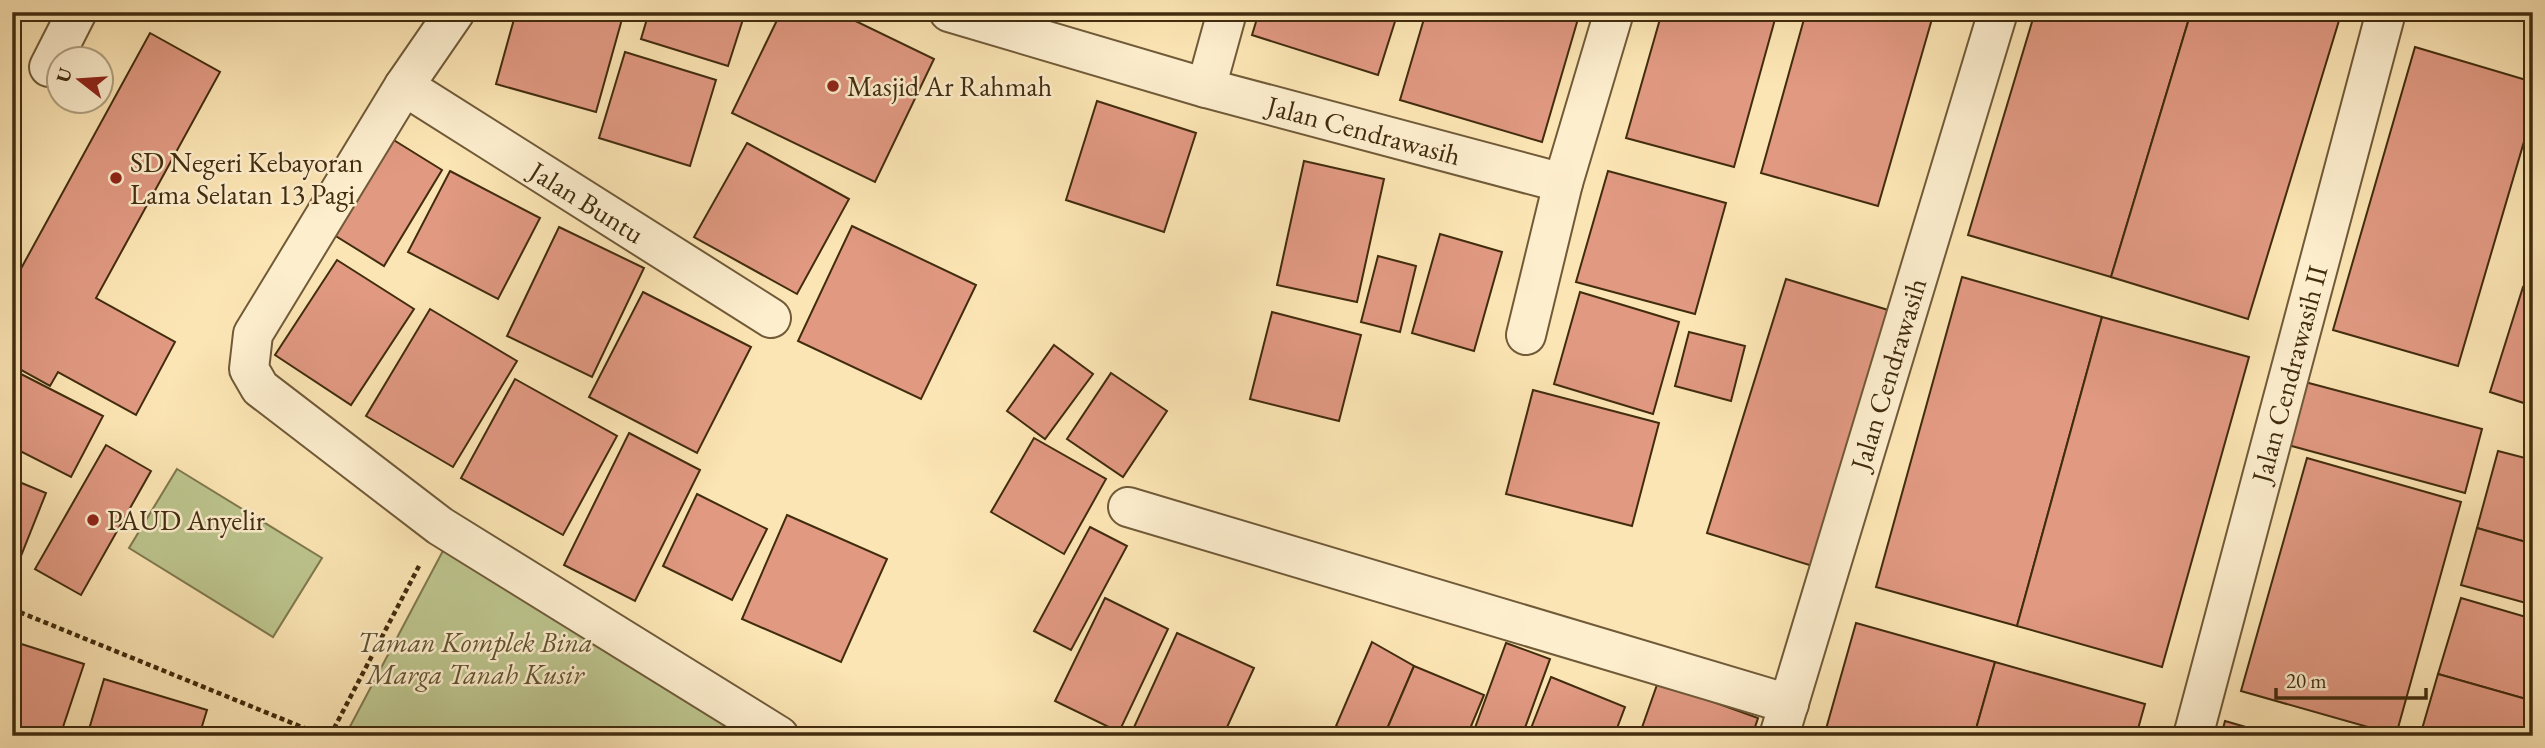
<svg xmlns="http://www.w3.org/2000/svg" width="2545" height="748" viewBox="0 0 2545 748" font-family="'EB Garamond',serif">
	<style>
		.green { fill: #bdc58e; stroke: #7f784e; stroke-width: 2 }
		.building { fill: #e19982; stroke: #412c0e; stroke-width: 2 }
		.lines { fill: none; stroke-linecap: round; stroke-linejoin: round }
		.minor-casing { stroke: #705a38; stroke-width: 42 }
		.path { stroke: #412c0e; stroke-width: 4.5; stroke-dasharray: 5 3.5; stroke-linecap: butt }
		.minor { stroke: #fdeece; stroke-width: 38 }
		.poi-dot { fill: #8f2418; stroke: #fdeece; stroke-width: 2.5 }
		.labels { text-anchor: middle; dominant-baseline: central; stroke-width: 5; stroke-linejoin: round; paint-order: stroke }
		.poi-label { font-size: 28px; fill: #412c0e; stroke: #fdeece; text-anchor: start }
		.street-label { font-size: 28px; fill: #412c0e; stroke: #fdeece }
		.park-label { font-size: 28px; font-style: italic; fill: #60522e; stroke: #fdeece }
	</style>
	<rect width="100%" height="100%" fill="#fce5b4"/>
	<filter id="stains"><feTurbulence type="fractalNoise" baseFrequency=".00286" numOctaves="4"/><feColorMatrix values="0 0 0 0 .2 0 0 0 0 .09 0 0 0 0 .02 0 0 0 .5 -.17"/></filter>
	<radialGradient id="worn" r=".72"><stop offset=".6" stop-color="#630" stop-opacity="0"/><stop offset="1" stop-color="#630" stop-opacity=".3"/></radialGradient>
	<!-- green -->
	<g class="green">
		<polygon points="177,469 322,558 273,637 129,548"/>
		<polygon points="445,547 747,736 345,736"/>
	</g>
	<!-- building -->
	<g class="building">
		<polygon points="516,12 624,12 596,112 496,84"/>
		<polygon points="649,12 745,13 728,66 641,39"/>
		<polygon points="781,12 837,12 934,59 875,182 732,113"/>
		<polygon points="1259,12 1398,12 1378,75 1252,35"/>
		<polygon points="1426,12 1580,12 1542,142 1400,100"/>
		<polygon points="1662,12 1777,12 1734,167 1626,138"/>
		<polygon points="1806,12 1934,12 1878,206 1761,173"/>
		<polygon points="2035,12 2191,12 2111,277 1968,235"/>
		<polygon points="2191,12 2341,14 2248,319 2111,277"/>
		<polygon points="150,33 220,72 96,298 175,342 136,415 58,372 50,386 12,365 12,285"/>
		<polygon points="2415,47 2533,82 2533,111 2458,366 2333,330"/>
		<polygon points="625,52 716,80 690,166 599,138"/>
		<polygon points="1097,101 1196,133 1164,232 1066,200"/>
		<polygon points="384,134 442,170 384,266 326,230"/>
		<polygon points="747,143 849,199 797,294 694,237"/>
		<polygon points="1304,161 1384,179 1357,302 1277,285"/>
		<polygon points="450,171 540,218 498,299 408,252"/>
		<polygon points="1608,171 1726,203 1695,314 1576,282"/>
		<polygon points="852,226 976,285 921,399 798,341"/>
		<polygon points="559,227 644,268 592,377 507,336"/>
		<polygon points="1440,234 1502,252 1474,351 1412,333"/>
		<polygon points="1378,256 1416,266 1400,332 1361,322"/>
		<polygon points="337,260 414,309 351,405 275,355"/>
		<polygon points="1962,277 2102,317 2017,626 1876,587"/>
		<polygon points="1786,279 1898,313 1819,568 1707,533"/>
		<polygon points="2523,287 2533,290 2533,406 2490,392"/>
		<polygon points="643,292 751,347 697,453 589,397"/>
		<polygon points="1580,292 1679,322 1653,414 1554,384"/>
		<polygon points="430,309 517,361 453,467 366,416"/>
		<polygon points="1272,312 1361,335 1339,421 1250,399"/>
		<polygon points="2102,317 2249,357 2162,667 2017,626"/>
		<polygon points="1689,332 1745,346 1731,401 1675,386"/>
		<polygon points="1054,345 1093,374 1045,439 1007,411"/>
		<polygon points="1111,373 1167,411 1123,477 1067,439"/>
		<polygon points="21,374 103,416 71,477 12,447 12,392"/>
		<polygon points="515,379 617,436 563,535 461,478"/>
		<polygon points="2305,382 2482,429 2465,493 2288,445"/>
		<polygon points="1533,390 1659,423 1632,526 1506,494"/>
		<polygon points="629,433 700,470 635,601 564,565"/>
		<polygon points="1034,438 1106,479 1064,554 991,512"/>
		<polygon points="106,445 151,471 81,595 35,569"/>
		<polygon points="2498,451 2533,460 2533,544 2477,528"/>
		<polygon points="2307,458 2461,502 2396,735 2241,691"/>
		<polygon points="12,479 46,493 15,571 12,570"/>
		<polygon points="697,494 767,529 732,600 663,566"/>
		<polygon points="787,515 887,559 841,662 742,619"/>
		<polygon points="1090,527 1127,546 1071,650 1034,631"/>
		<polygon points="2477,528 2533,544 2533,605 2461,585"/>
		<polygon points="1105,598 1168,629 1119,732 1055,701"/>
		<polygon points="2461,598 2533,619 2533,701 2438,674"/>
		<polygon points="1856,623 1995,662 1974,736 1824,736"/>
		<polygon points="1177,633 1254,668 1223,736 1130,736"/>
		<polygon points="12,641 84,664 60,736 12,736"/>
		<polygon points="1372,642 1414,666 1384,736 1355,736 1336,726"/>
		<polygon points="1506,643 1550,659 1522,736 1472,736"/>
		<polygon points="1995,662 2145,704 2136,736 1974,736"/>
		<polygon points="1414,666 1484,695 1467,736 1384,736"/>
		<polygon points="2438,674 2533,701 2533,736 2420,736"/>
		<polygon points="1551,677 1625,707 1614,736 1528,736"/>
		<polygon points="104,679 207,710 199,736 87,736"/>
		<polygon points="1658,682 1758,718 1752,736 1639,736"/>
		<polygon points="2225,721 2277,736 2221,736"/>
	</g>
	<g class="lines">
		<defs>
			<g id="minor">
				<polyline points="455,12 404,86 253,334 249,369 260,388 440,526 779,736"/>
				<polyline points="949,12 1206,88 1563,183"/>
				<polyline points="49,67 77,12"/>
				<polyline points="404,86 771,318"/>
				<polyline points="1206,88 1227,12"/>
				<polyline points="1526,335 1563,183 1614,12"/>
				<polyline points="1128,507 1789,704"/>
				<polyline points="1779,736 1998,12"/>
				<polyline points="2193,736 2386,12"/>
			</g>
		</defs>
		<!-- minor casing -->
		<use href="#minor" class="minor-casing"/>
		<!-- path -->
		<g class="path">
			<polyline points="12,609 324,736"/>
			<polyline points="330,736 419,566"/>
		</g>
		<!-- minor -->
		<use href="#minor" class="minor"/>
	</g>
	<!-- markers -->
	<g class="poi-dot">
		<circle cx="833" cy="86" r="7"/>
		<circle cx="116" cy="178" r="7"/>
		<circle cx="93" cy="520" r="7"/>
	</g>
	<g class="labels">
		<!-- poi labels -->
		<g class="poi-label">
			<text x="847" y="86">Masjid Ar Rahmah</text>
			<text x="130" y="162">SD Negeri Kebayoran<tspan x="130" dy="32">Lama Selatan 13 Pagi</tspan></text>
			<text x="107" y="520">PAUD Anyelir</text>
		</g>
		<!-- street labels -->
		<g class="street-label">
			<text transform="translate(1364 130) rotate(15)">Jalan Cendrawasih</text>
			<text transform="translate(587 202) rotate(32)">Jalan Buntu</text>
			<text transform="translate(1888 374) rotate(-73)">Jalan Cendrawasih</text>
			<text transform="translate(2289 374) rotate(-75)">Jalan Cendrawasih II</text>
		</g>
		<!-- park labels -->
		<g class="park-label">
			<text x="475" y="642">Taman Komplek Bina<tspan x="475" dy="32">Marga Tanah Kusir</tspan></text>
		</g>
	</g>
	<!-- margin -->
	<rect width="2545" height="748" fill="none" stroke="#fce5b4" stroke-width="42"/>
	<rect x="14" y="14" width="2517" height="720" fill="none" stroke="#412c0e" stroke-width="3.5"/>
	<rect x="21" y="21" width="2503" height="706" fill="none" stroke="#412c0e" stroke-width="2"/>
	<!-- north arrow -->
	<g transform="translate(80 80) rotate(287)"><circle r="33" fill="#fdeece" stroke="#b2a081" stroke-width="2"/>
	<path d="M0-5L12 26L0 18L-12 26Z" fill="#8f2418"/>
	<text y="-10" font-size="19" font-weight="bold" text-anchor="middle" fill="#412c0e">U</text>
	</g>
	<!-- scale -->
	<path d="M2276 688v10h150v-10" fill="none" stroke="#412c0e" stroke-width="3.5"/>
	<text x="2286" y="688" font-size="21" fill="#412c0e" stroke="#fdeece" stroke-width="5" paint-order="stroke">20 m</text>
	<rect width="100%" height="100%" filter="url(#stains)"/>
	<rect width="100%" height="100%" fill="url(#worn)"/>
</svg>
